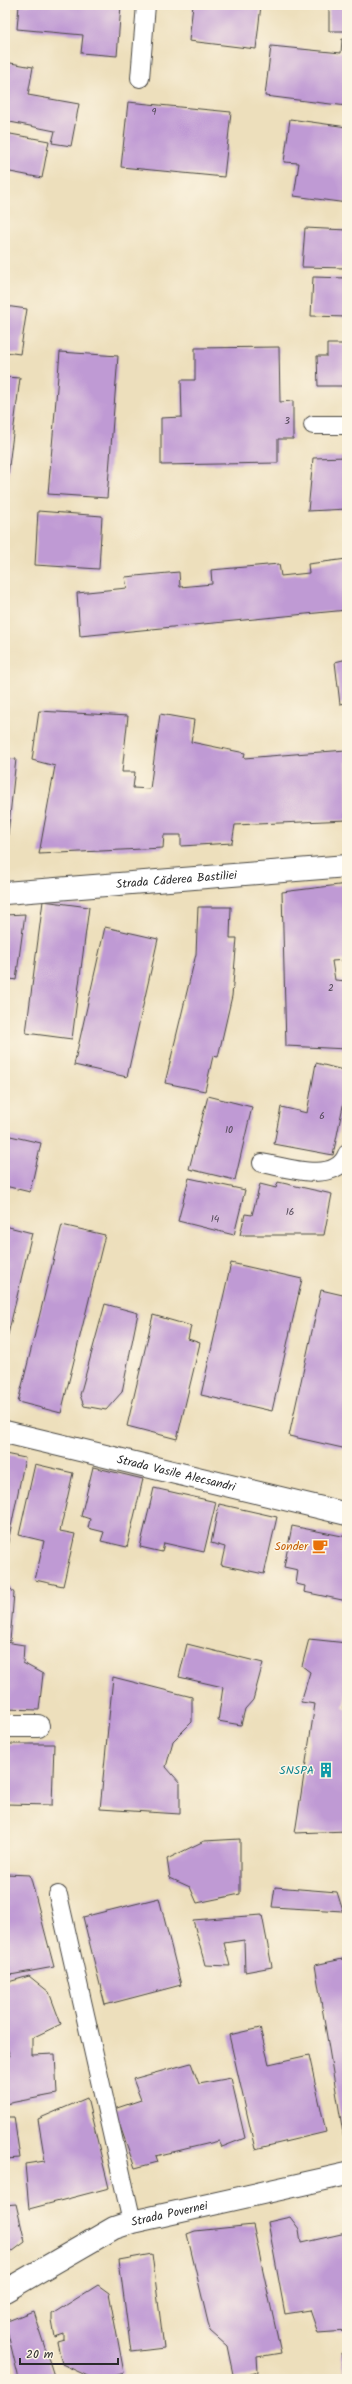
<svg xmlns="http://www.w3.org/2000/svg" width="352" height="2384" viewBox="0 0 352 2384" font-family="Kalam,sans-serif">
	<style>
		.building { fill: #bf9ad4 }
		.lines { fill: none; stroke-linecap: round; stroke-linejoin: round }
		.service-casing { stroke: #484641; stroke-width: 20 }
		.minor-casing { stroke: #484641; stroke-width: 24 }
		.tertiary-casing { stroke: #484641; stroke-width: 24 }
		.service { stroke: #fff; stroke-width: 18 }
		.minor { stroke: #fff; stroke-width: 22 }
		.tertiary { stroke: #fff; stroke-width: 22 }
		.labels { text-anchor: middle; dominant-baseline: central; stroke-width: 3; stroke-linejoin: round; paint-order: stroke }
		.number-label { font-size: 10px; fill: #504755 }
		.street-label { font-size: 12px; fill: #2b2b2b; stroke: #fcf5e5 }
		.food-label { font-size: 12px; fill: #c56008; stroke: #fcf5e5; text-anchor: end }
		.culture-label { font-size: 12px; fill: #0d838f; stroke: #fcf5e5; text-anchor: end }
	</style>
	<rect width="100%" height="100%" fill="#fcf5e5"/>
	<filter id="ink" filterUnits="userSpaceOnUse"><feTurbulence type="fractalNoise" baseFrequency=".025" numOctaves="2"/><feDisplacementMap in="SourceGraphic" scale="8" xChannelSelector="R" yChannelSelector="G"/><feConvolveMatrix kernelMatrix="1 2 1 2 8 2 1 2 1" color-interpolation-filters="sRGB"/></filter>
	<filter id="wash" filterUnits="userSpaceOnUse"><feTurbulence type="fractalNoise" baseFrequency=".012" numOctaves="4" result="noise"/><feDisplacementMap in="SourceGraphic" scale="16" xChannelSelector="R" yChannelSelector="G"/><feGaussianBlur stdDeviation="0.9" result="paint"/><feColorMatrix in="noise" values="0 0 0 0 0 0 0 0 0 0 0 0 0 0 0 0 0 1.4 0 .05"/><feComposite in="paint" operator="in"/></filter>
	<g filter="url(#wash)">
		<rect width="100%" height="100%" fill="#eddfbc"/>
		<g id="blocks">
			<!-- building -->
			<g class="building">
				<polygon points="19,5 121,5 117,56 81,53 83,35 17,29"/>
				<polygon points="193,5 261,5 256,49 189,41"/>
				<rect x="329" y="5" width="18" height="26"/>
				<polygon points="342,39 347,40 347,106 265,96 271,46 341,53"/>
				<polygon points="5,62 33,67 28,95 79,104 71,146 52,143 55,131 5,121"/>
				<polygon points="128,102 231,112 224,177 121,167"/>
				<polygon points="290,119 347,127 347,203 294,196 299,163 284,162"/>
				<polygon points="5,133 49,141 42,178 5,171"/>
				<polygon points="305,228 347,230 347,268 302,267"/>
				<polygon points="313,277 347,278 347,317 311,316"/>
				<polygon points="5,306 27,309 20,354 5,352"/>
				<polygon points="327,344 347,344 347,386 318,386 317,356 327,356"/>
				<polygon points="279,347 280,402 293,401 293,439 278,439 278,463 161,465 161,418 182,417 181,380 195,380 195,348"/>
				<polygon points="60,352 118,356 107,498 48,494"/>
				<polygon points="5,377 20,378 7,482 5,482"/>
				<polygon points="347,457 347,509 308,511 313,458"/>
				<polygon points="38,511 102,516 99,569 35,565"/>
				<polygon points="347,559 347,610 80,636 77,593 127,588 125,577 179,572 180,587 212,584 211,570 279,564 281,576 309,573 308,564"/>
				<polygon points="347,659 347,703 340,704 335,662"/>
				<polygon points="39,711 128,716 122,772 135,772 133,788 150,789 160,714 194,720 191,742 245,753 244,758 346,750 347,820 235,825 232,843 181,846 181,835 164,835 163,848 39,854 55,766 32,760"/>
				<polygon points="5,758 16,759 6,853 5,853"/>
				<polygon points="347,884 347,960 332,961 335,980 347,981 347,1049 286,1046 282,892"/>
				<polygon points="43,901 89,907 72,1039 26,1033"/>
				<polygon points="198,907 231,907 230,938 237,938 232,996 218,1057 213,1056 205,1091 165,1083 196,954"/>
				<polygon points="25,914 16,980 5,978 5,915"/>
				<polygon points="105,927 158,939 127,1077 74,1065"/>
				<polygon points="316,1063 347,1071 347,1086 333,1155 274,1144 281,1107 307,1113"/>
				<polygon points="208,1096 252,1107 235,1180 189,1169"/>
				<polygon points="6,1135 41,1143 30,1192 5,1186"/>
				<polygon points="189,1178 245,1190 234,1235 178,1221"/>
				<polygon points="278,1182 332,1194 324,1235 240,1235 245,1214 252,1215 260,1184 276,1188"/>
				<polygon points="62,1225 105,1235 61,1413 18,1402"/>
				<polygon points="5,1226 32,1233 6,1343 5,1343"/>
				<polygon points="231,1263 302,1279 272,1411 201,1395"/>
				<polygon points="321,1290 347,1296 347,1449 289,1436"/>
				<polygon points="105,1304 138,1313 122,1392 106,1410 84,1406 80,1395"/>
				<polygon points="153,1315 191,1326 188,1339 200,1343 177,1439 127,1426"/>
				<polygon points="5,1454 25,1458 6,1552 5,1552"/>
				<polygon points="35,1464 73,1473 60,1531 75,1534 63,1586 35,1580 44,1541 19,1535"/>
				<polygon points="93,1467 143,1479 127,1547 101,1541 104,1532 88,1528 90,1519 81,1516"/>
				<polygon points="154,1488 216,1502 204,1552 164,1543 162,1552 140,1547"/>
				<polygon points="219,1504 277,1517 264,1574 221,1565 225,1547 211,1543"/>
				<polygon points="292,1526 347,1537 345,1559 347,1560 347,1601 304,1592 305,1586 296,1584 298,1570 284,1567"/>
				<polygon points="5,1581 14,1593 10,1641 5,1640"/>
				<polygon points="309,1639 347,1643 347,1689 343,1708 347,1709 347,1831 295,1833 315,1704 301,1702 310,1672 302,1666"/>
				<polygon points="5,1642 24,1645 23,1663 43,1674 39,1710 5,1709"/>
				<polygon points="187,1644 263,1663 253,1700 245,1709 241,1725 218,1721 223,1687 179,1677"/>
				<polygon points="113,1677 192,1697 192,1722 173,1741 166,1767 180,1783 180,1814 100,1809"/>
				<polygon points="5,1744 54,1744 52,1805 5,1804"/>
				<polygon points="240,1839 240,1894 197,1903 190,1887 170,1878 167,1859 204,1841"/>
				<polygon points="5,1874 30,1875 54,1967 5,1976"/>
				<polygon points="275,1887 337,1892 343,1911 272,1907"/>
				<polygon points="159,1898 181,1985 105,2005 83,1917"/>
				<polygon points="262,1915 272,1967 245,1972 244,1940 224,1943 230,1966 205,1965 193,1920"/>
				<polygon points="347,1958 347,2139 344,2139 315,1965"/>
				<polygon points="29,1976 49,1992 61,2024 32,2038 32,2055 55,2054 57,2094 5,2104 5,2056 10,2056 5,2043 5,1983"/>
				<polygon points="260,2028 269,2064 309,2055 326,2132 255,2149 229,2035"/>
				<polygon points="191,2063 199,2084 231,2078 245,2138 222,2147 219,2141 156,2156 158,2162 135,2168 114,2109 141,2100 133,2079"/>
				<polygon points="87,2098 109,2188 29,2209 25,2164 45,2161 38,2119"/>
				<polygon points="5,2117 14,2117 20,2158 5,2159"/>
				<polygon points="16,2204 25,2242 5,2257 5,2205"/>
				<polygon points="290,2217 299,2229 301,2243 346,2233 347,2331 318,2333 310,2310 285,2314 268,2222"/>
				<polygon points="253,2225 281,2353 257,2357 258,2372 234,2379 227,2346 210,2331 187,2234 195,2231"/>
				<polygon points="152,2254 164,2348 131,2352 119,2260"/>
				<polygon points="98,2285 109,2293 124,2373 105,2379 94,2379 62,2364 57,2342 64,2340 64,2334 55,2337 52,2321 52,2314"/>
				<polygon points="33,2311 55,2379 19,2379 5,2322"/>
				<polygon points="347,2352 347,2378 346,2378 341,2353"/>
			</g>
		</g>
	</g>
	<g filter="url(#ink)">
		<use href="#blocks" fill-opacity="0" stroke="#484641" stroke-width="1"/>
		<g class="lines">
			<defs>
				<g id="service">
					<polyline points="140,78 146,5"/>
					<polyline points="313,425 347,425"/>
					<path d="M262 1163C285 1167 336 1185 347 1154"/>
					<polyline points="58,1895 132,2222"/>
				</g>
				<g id="minor">
					<path id="s1" d="M5 1432 347 1514"/>
					<polyline points="5,1726 38,1726"/>
					<path id="s2" d="M5 2291 114 2228 132 2222 347 2174"/>
				</g>
				<g id="tertiary">
					<path id="s3" d="M5 893 347 866"/>
				</g>
			</defs>
			<!-- service casing -->
			<use href="#service" class="service-casing"/>
			<!-- minor casing -->
			<use href="#minor" class="minor-casing"/>
			<!-- tertiary casing -->
			<use href="#tertiary" class="tertiary-casing"/>
			<!-- service -->
			<use href="#service" class="service"/>
			<!-- minor -->
			<use href="#minor" class="minor"/>
			<!-- tertiary -->
			<use href="#tertiary" class="tertiary"/>
		</g>
	</g>
	<!-- icons -->
	<defs>
		<symbol id="cafe-bare" viewBox="-9 -9 18 18"><path d="M-5.5-4.5H6V0H3Q3 3.5 0 3.5H-2.5Q-5.5 3.5-5.5 0ZM3-3.2v2h1.7v-2ZM-6 4.5H4V6H-6Z" fill="#e8710a" stroke="#fcf5e5" stroke-width="2.5" paint-order="stroke"/></symbol>
		<symbol id="building-bare" viewBox="-9 -9 18 18"><path d="M-4-6H4V6H1V3H-1V6H-4ZM-2.5-4.3h1.7v1.8h-1.7ZM.8-4.3h1.7v1.8H.8ZM-2.5-1h1.7V.8h-1.7ZM.8-1h1.7V.8H.8Z" fill="#0f9aa8" stroke="#fcf5e5" stroke-width="2.5" paint-order="stroke"/></symbol>
	</defs>
	<g fill-rule="evenodd">
		<use href="#cafe-bare" x="309" y="1535" width="22" height="22"/>
		<use href="#building-bare" x="315" y="1759" width="22" height="22"/>
	</g>
	<g class="labels">
		<!-- number labels -->
		<g class="number-label">
			<text x="154" y="112">9</text>
			<text x="287" y="421">3</text>
			<text x="331" y="988">2</text>
			<text x="322" y="1116">6</text>
			<text x="229" y="1130">10</text>
			<text x="290" y="1212">16</text>
			<text x="215" y="1219">14</text>
		</g>
		<!-- street labels -->
		<g class="street-label">
			<text stroke="none"><textPath href="#s3" startOffset="172">Strada Căderea Bastiliei</textPath></text>
			<text stroke="none"><textPath href="#s1" startOffset="176">Strada Vasile Alecsandri</textPath></text>
			<text stroke="none"><textPath href="#s2" startOffset="183">Strada Povernei</textPath></text>
		</g>
		<!-- food labels -->
		<g class="food-label">
			<text x="308" y="1546">Sonder</text>
		</g>
		<!-- culture labels -->
		<g class="culture-label">
			<text x="314" y="1770">SNSPA</text>
		</g>
	</g>
	<!-- margin -->
	<rect width="352" height="2384" fill="none" stroke="#fcf5e5" stroke-width="20"/>
	<!-- scale -->
	<path d="M20 2358v6h98v-6" fill="none" stroke="#2b2b2b" stroke-width="2"/>
	<text x="26" y="2358" font-size="12" fill="#2b2b2b" stroke="#fcf5e5" stroke-width="3" paint-order="stroke">20 m</text>
</svg>
